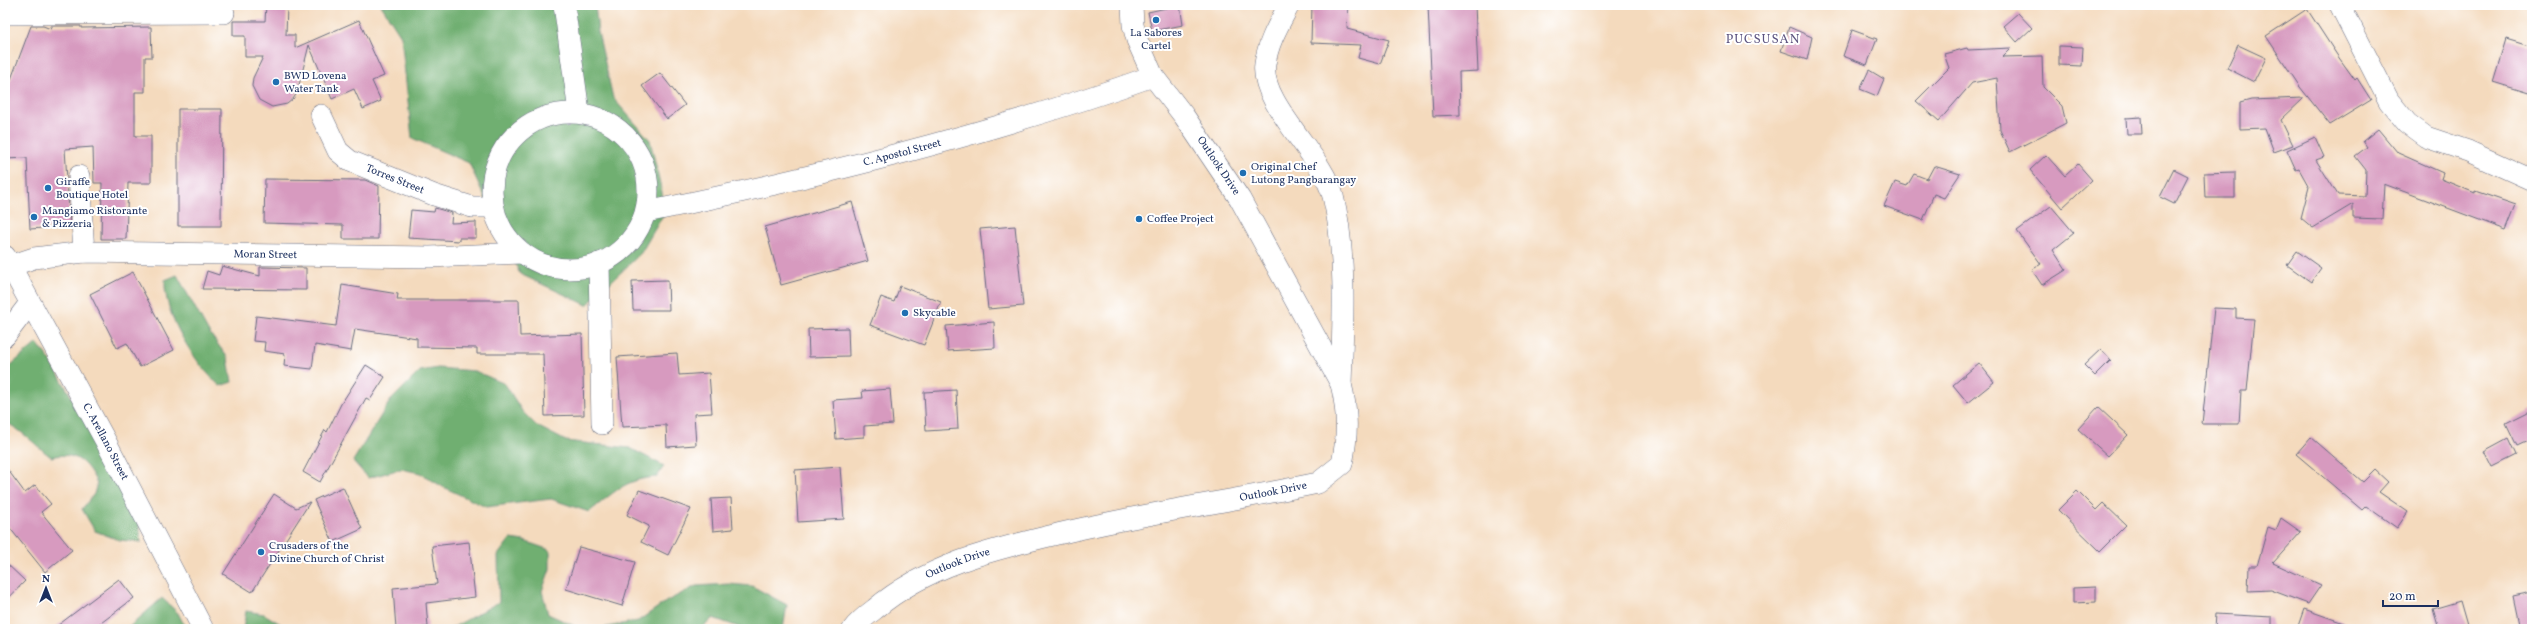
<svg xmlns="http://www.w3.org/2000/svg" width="2537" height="634" viewBox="0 0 2537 634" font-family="Vollkorn,serif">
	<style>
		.forest { fill: #6faf71; stroke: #456f68 }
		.building { fill: #d79abf }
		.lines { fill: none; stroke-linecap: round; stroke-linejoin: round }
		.minor-casing { stroke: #676b7f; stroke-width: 22 }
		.minor { stroke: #fff; stroke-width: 21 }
		.poi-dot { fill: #1f6fb2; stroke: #fff; stroke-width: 1.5 }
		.labels { text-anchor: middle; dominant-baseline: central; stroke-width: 4; stroke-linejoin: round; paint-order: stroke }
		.poi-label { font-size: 11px; fill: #1b2f5e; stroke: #fff; text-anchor: start }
		.street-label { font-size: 11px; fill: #1b2f5e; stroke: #fff }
		.quarter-label { font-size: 13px; letter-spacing: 1px; fill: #5d5480; stroke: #fff }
	</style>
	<rect width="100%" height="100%" fill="#fff"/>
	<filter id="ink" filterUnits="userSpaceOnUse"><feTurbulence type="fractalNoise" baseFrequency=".025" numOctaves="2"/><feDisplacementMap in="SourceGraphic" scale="8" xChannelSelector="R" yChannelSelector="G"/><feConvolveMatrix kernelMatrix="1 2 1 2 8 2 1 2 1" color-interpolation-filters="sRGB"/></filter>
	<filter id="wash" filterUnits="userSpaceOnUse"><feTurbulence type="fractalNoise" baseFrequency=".012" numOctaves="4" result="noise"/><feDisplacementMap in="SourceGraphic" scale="16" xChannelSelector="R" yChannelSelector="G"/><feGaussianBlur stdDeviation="0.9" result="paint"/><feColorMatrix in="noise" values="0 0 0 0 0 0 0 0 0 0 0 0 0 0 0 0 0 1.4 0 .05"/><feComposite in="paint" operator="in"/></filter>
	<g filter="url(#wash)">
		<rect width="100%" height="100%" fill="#f4dabd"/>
		<!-- forest -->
		<g class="forest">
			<polygon points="381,5 595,5 598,32 613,98 650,140 666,210 641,253 587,305 520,274 469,163 412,138 401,36"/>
			<path d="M177 275 208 331 228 358 232 382 220 386C195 364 163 314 165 280Z"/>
			<path d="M37 343 50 360 138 512 141 542 119 540 95 531 82 509 94 494 97 483C86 462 76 451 51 457 35 445 23 431 5 422V370Z"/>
			<path d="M438 368 475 371 505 384 522 411 537 426 566 441 630 448 664 466 657 477C624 479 614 493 589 512L551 499 486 507 443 487 420 473 401 469 368 478 353 461 390 401 420 371Z"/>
			<polygon points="510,539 524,541 550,550 550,569 542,591 548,614 579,628 602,628 638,621 667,601 696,586 729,584 752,586 787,605 783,629 744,629 713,618 701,629 450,629 499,602 498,555"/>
			<polygon points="162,598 178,613 186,629 127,629"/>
			<polygon points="246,611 264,614 289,629 243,629"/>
		</g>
		<g id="blocks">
			<!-- building -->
			<g class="building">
				<polygon points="266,5 287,5 286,35 295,35 295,48 359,20 384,76 372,81 381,101 363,109 354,89 332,99 309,45 297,93 293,99 287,104 272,107 259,100 252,86 253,78 263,57 245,57 245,36 233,36 233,21 265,21"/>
				<polygon points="1180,5 1183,25 1152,31 1148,12"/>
				<polygon points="1312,5 1348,5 1347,29 1389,40 1380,64 1358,58 1361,45 1311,43"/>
				<polygon points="1428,5 1475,5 1478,71 1459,72 1460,115 1433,116"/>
				<polygon points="2307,9 2337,55 2355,80 2357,78 2371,100 2330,125 2300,87 2266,36"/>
				<polygon points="2018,13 2032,28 2017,42 2003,26"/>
				<polygon points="31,26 43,26 51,29 50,26 81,26 81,28 151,27 152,57 145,57 145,92 135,92 135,136 151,136 151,183 128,183 126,239 101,239 102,183 94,183 93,147 65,149 70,226 30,229 27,158 5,159 5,141 8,141 5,95"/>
				<polygon points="1789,27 1812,37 1807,60 1781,51"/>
				<polygon points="1852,30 1877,39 1867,65 1843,56"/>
				<polygon points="2506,39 2532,47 2532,94 2493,82"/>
				<polygon points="2238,45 2266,58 2254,82 2227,68"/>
				<polygon points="2059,46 2083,47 2082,66 2059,65"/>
				<polygon points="1967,48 1968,50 2011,48 2002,57 2042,56 2043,87 2062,106 2066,123 2010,152 2000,130 1997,78 1972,83 1939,121 1916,101 1949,68 1944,54"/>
				<polygon points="1869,70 1884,79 1877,96 1860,89"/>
				<polygon points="660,73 685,105 667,119 642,86"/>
				<polygon points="2304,98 2281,120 2293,145 2274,152 2265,128 2240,129 2240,103 2251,100"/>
				<polygon points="178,109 222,109 221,226 178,226"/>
				<polygon points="2141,117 2142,134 2127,134 2126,118"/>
				<polygon points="2378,129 2398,153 2443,173 2441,179 2475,193 2475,191 2516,205 2506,230 2384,184 2382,219 2353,218 2353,204 2313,228 2301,218 2309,187 2299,169 2296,170 2287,150 2315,137 2324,157 2316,160 2338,195 2365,196 2366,170 2355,156 2367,147 2363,141"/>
				<polygon points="2046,155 2065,176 2078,164 2092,180 2062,208 2030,170"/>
				<polygon points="1934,166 1960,174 1944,198 1934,194 1923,220 1884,206 1895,182 1907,186 1914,174 1927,179"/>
				<polygon points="2174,169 2188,176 2174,204 2160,197"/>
				<polygon points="2235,172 2235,198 2205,198 2204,173"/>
				<polygon points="265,179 365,180 379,186 378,239 343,239 343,225 264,223"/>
				<polygon points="852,202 868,261 781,285 765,227"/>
				<polygon points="2051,206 2074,233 2053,250 2066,270 2042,285 2032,270 2041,264 2017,231"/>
				<polygon points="435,208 452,213 451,223 476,222 476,238 459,238 459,241 408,238 411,210 434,212"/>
				<polygon points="1015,226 1023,306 988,309 980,229"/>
				<polygon points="2297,251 2321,268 2311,282 2287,265"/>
				<polygon points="222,266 260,276 260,267 306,268 306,290 202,289 207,271 219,275"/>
				<polygon points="133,272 174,350 140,367 127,343 117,348 90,294"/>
				<polygon points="668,280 669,310 633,310 632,281"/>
				<polygon points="342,285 398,294 397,300 519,300 520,336 582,334 584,415 545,416 543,354 477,354 477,348 417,347 417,338 355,329 351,351 315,345 312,369 284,366 285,354 264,351 265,342 253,341 256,316 336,326"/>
				<polygon points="900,286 941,302 924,345 870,325 881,297 894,302"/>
				<polygon points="2214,308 2236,309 2236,318 2254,319 2247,391 2241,391 2239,424 2202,424"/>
				<polygon points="994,322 995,348 948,351 946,326"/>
				<polygon points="848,328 849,356 809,357 808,329"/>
				<polygon points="2101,349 2111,360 2095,376 2084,365"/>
				<polygon points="677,353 679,375 709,373 712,413 694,414 696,445 667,447 666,425 622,427 617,357"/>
				<polygon points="1979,363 1994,382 1968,403 1953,385"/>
				<polygon points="366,365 385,377 370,400 366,398 320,482 303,472 325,430 327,432 341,404"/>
				<polygon points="890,389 893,424 864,426 864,437 836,439 833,400 863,398 862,391"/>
				<polygon points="956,390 958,429 926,431 924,392"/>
				<polygon points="2098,407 2128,435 2108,456 2078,429"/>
				<polygon points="2532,410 2532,439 2517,446 2506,423"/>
				<polygon points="2311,437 2363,482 2375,470 2388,482 2379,492 2408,512 2397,528 2366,506 2362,510 2296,454"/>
				<polygon points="2508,438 2516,455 2492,467 2484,451"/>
				<polygon points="5,466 25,493 35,485 51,504 41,512 72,550 45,572 5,522"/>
				<polygon points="840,467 844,519 798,522 795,470"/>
				<polygon points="343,487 362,529 333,542 314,500"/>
				<polygon points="639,490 691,509 668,555 641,542 649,526 627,515"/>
				<polygon points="2077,491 2096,510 2103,503 2126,525 2100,551 2058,510"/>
				<polygon points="274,494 296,508 310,502 252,592 223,574"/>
				<polygon points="731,498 733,529 713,531 711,499"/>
				<polygon points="2281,518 2301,532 2273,563 2321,585 2308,604 2271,590 2248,591 2249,566 2257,566 2268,527 2276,530"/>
				<polygon points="469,542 475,597 426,603 428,627 396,629 393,588 437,584 432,546"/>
				<polygon points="579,547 635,562 622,606 566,589"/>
				<polygon points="5,562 25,581 5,602"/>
				<polygon points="119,579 134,598 93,629 53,629"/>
				<polygon points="2096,587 2096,602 2073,603 2073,588"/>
				<polygon points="2532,592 2532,629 2520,629 2513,596"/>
				<polygon points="2460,601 2468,629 2439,629 2433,609"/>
				<polygon points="2304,609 2355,627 2355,629 2297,629"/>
				<polygon points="2216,614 2272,617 2272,629 2215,629"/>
			</g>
		</g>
	</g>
	<g filter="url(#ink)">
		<use href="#blocks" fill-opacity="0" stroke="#676b7f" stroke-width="1"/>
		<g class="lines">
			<defs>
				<g id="minor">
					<polyline points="564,5 579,112"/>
					<path d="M1289 5C1279 24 1268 42 1265 64 1259 103 1322 154 1333 196 1347 253 1343 326 1341 384"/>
					<polyline points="2340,5 2389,101 2407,123 2426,137 2468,151 2532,180"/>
					<polyline points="5,14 224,13"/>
					<circle cx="570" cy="191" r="78"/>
					<path id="s1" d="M321 115 338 151 350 161 434 195 472 207H493"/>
					<polyline points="79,176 84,252"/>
					<path id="s2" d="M646 212C818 177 988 135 1153 76"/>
					<path id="s3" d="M5 256 105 440 203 629"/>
					<polyline points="599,263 602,424"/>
					<path id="s4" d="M10 266 34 258 84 252 430 257 522 253"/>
					<polyline points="5,336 30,303"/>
					<path id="s5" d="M853 629C859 621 867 615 875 609 928 564 995 549 1062 533 1146 513 1232 501 1318 483L1342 464C1348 435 1348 412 1341 384L1240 199 1184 116 1153 76 1137 40 1133 25 1132 5"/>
				</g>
			</defs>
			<!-- minor casing -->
			<use href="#minor" class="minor-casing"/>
			<!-- minor -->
			<use href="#minor" class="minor"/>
		</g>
	</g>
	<!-- markers -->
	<g class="poi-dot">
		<circle cx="1156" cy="20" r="4"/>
		<circle cx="276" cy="82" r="4"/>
		<circle cx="1243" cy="173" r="4"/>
		<circle cx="48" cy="188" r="4"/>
		<circle cx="34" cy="217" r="4"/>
		<circle cx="1139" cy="219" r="4"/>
		<circle cx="905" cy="313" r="4"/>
		<circle cx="261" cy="552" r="4"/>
	</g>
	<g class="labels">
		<!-- poi labels -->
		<g class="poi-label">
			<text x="1156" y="33" text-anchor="middle">La Sabores<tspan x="1156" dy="13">Cartel</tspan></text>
			<text x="284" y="76">BWD Lovena<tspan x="284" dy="13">Water Tank</tspan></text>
			<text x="1251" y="167">Original Chef<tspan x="1251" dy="13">Lutong Pangbarangay</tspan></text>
			<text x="56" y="182">Giraffe<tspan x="56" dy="13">Boutique Hotel</tspan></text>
			<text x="42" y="211">Mangiamo Ristorante<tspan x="42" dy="13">&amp; Pizzeria</tspan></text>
			<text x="1147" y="219">Coffee Project</text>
			<text x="913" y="313">Skycable</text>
			<text x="269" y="546">Crusaders of the<tspan x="269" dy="13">Divine Church of Christ</tspan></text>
		</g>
		<!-- street labels -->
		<g class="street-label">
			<text stroke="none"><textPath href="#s2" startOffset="263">C. Apostol Street</textPath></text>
			<text transform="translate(1218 166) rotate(56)">Outlook Drive</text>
			<text stroke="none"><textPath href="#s1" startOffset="104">Torres Street</textPath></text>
			<text stroke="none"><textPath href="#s4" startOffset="257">Moran Street</textPath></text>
			<text stroke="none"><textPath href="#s3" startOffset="211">C. Arellano Street</textPath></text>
			<text stroke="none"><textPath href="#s5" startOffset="449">Outlook Drive</textPath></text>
			<text stroke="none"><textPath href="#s5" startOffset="125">Outlook Drive</textPath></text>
		</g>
		<!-- quarter labels -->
		<g class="quarter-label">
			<text x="1763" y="40">PUCSUSAN</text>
		</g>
	</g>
	<!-- margin -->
	<rect width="2537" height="634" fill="none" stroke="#fff" stroke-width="20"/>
	<!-- north arrow -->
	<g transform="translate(46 588)" stroke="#ffffff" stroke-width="3" paint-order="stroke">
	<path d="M0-3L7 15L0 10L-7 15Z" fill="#1b2f5e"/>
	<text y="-6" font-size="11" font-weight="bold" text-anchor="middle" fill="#1b2f5e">N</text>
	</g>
	<!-- scale -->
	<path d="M2383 600v6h55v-6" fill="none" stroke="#1b2f5e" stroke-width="2"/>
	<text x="2389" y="600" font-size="12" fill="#1b2f5e" stroke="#ffffff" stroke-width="3" paint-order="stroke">20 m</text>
</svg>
